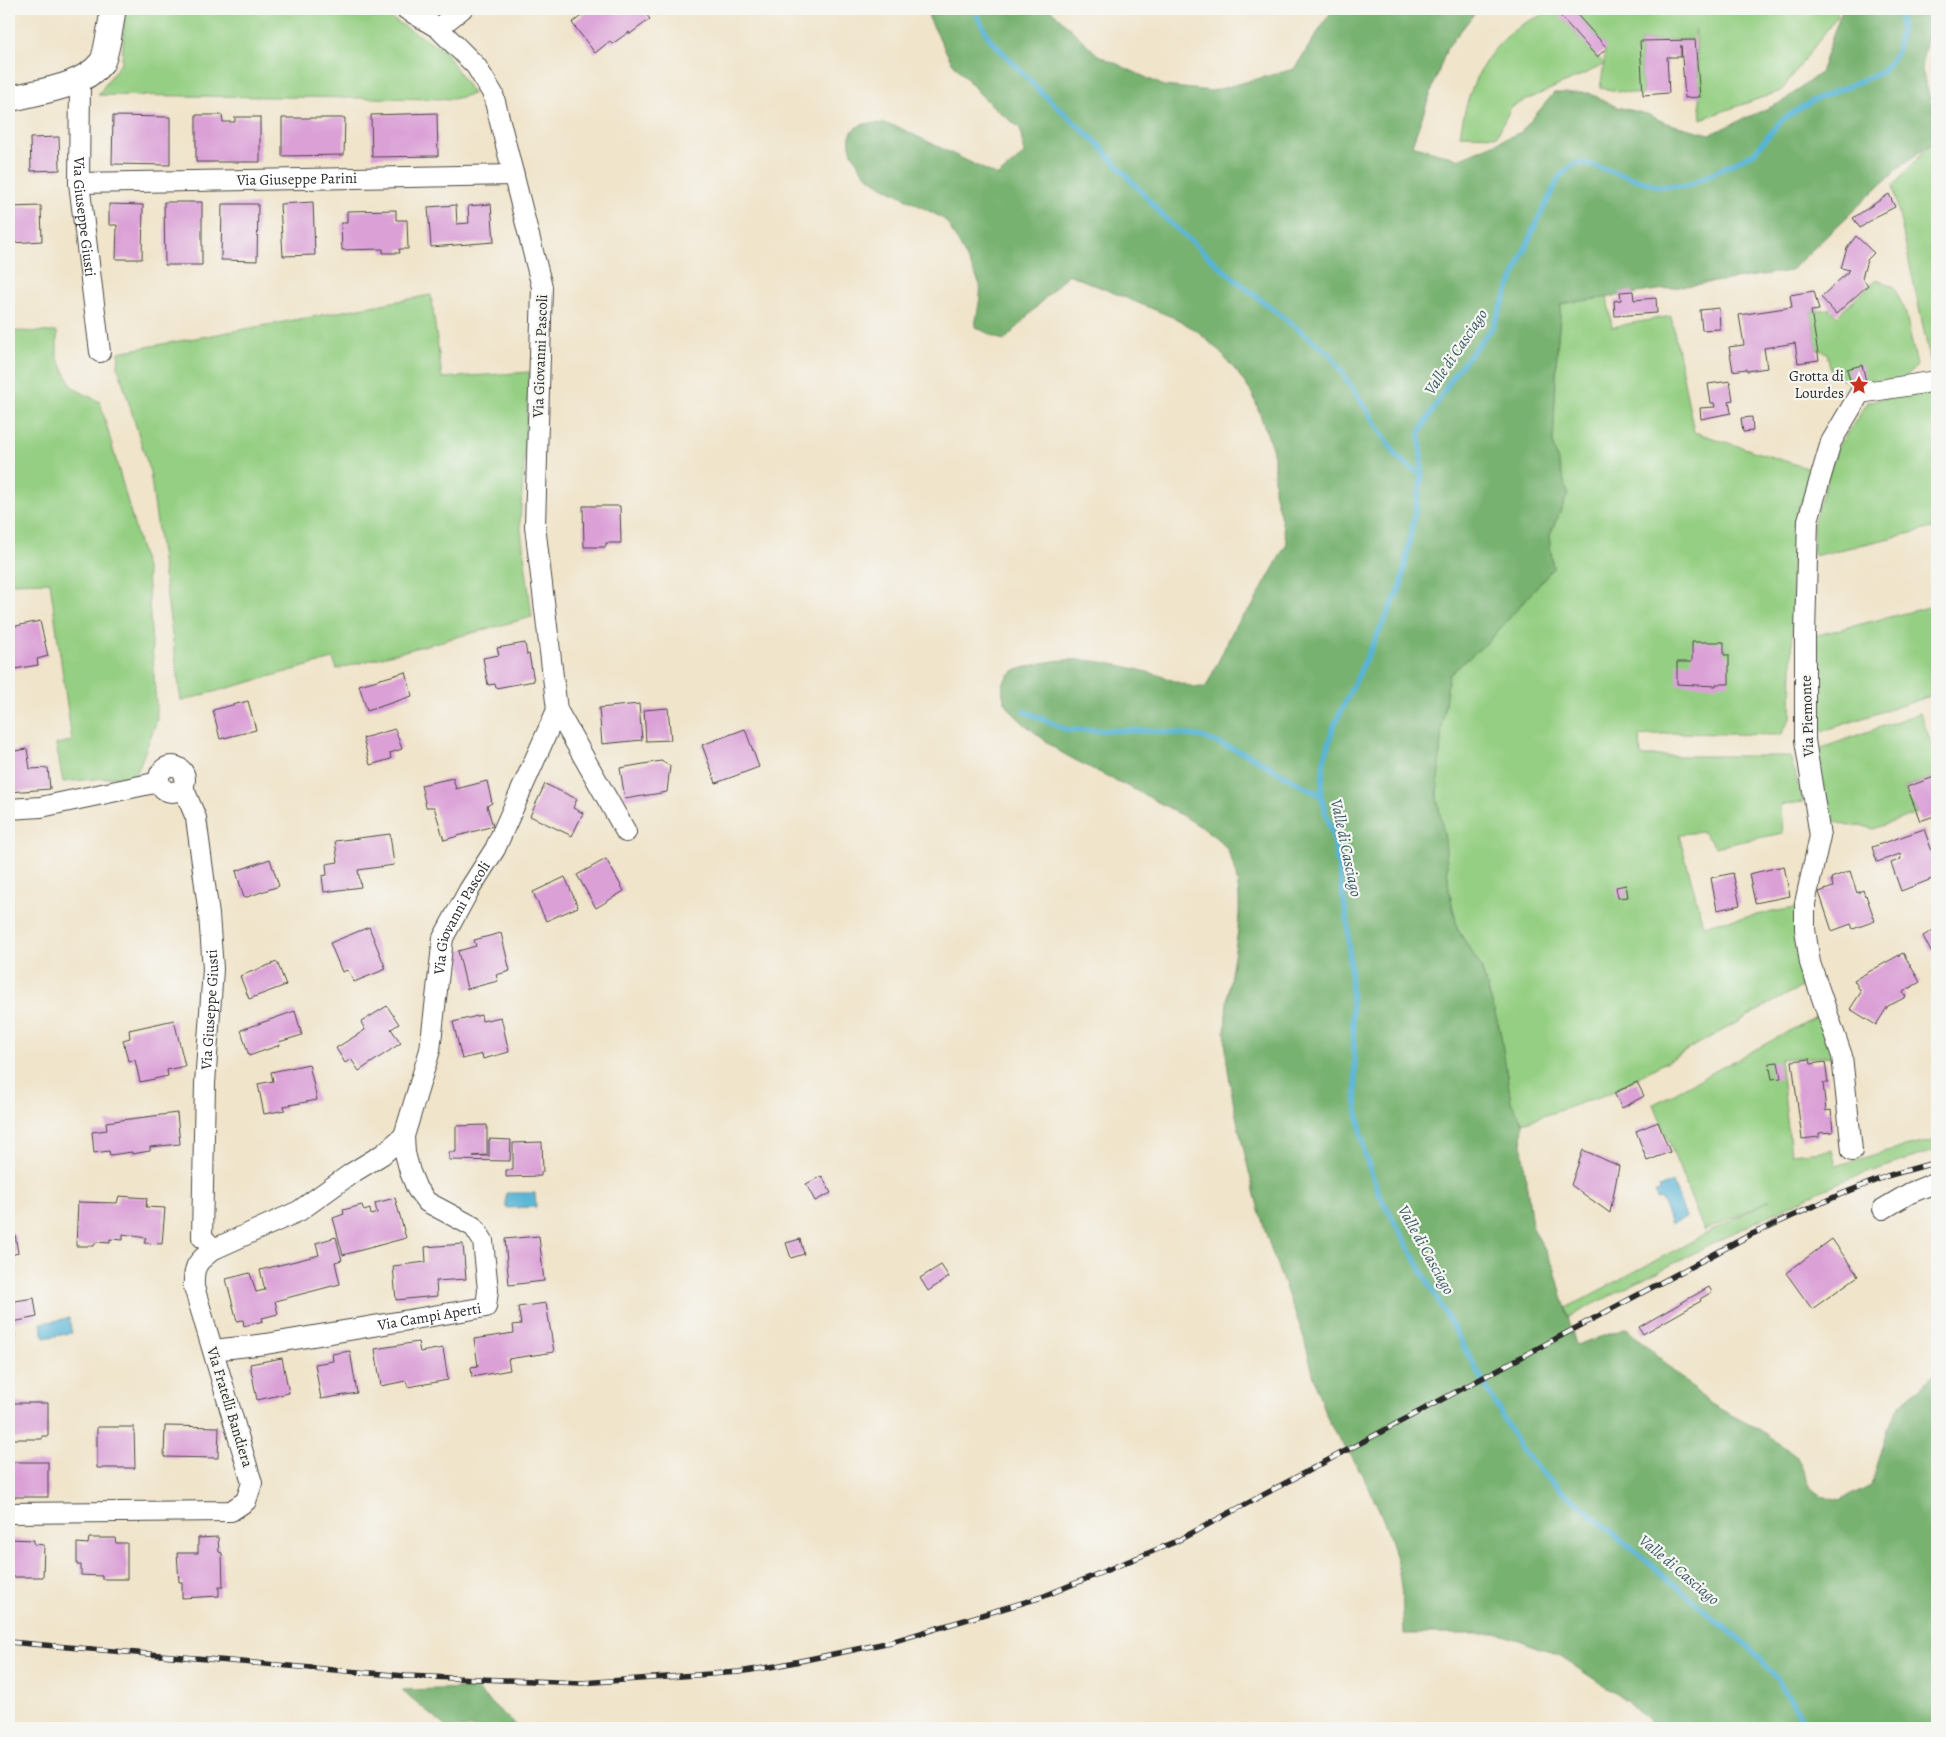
<svg xmlns="http://www.w3.org/2000/svg" width="1946" height="1737" viewBox="0 0 1946 1737" font-family="Alegreya,serif">
	<style>
		.green { fill: #95cf83; stroke: #607d57 }
		.forest { fill: #78b271; stroke: #526e4e }
		.water { fill: #57b4d5; stroke: #417080 }
		.lines { fill: none; stroke-linecap: round; stroke-linejoin: round }
		.stream { stroke: #57b4d5; stroke-width: 5.5 }
		.building { fill: #dba1d7 }
		.minor-casing { stroke: #494743; stroke-width: 22 }
		.tertiary-casing { stroke: #494743; stroke-width: 27 }
		.minor { stroke: #fff; stroke-width: 20 }
		.tertiary { stroke: #fff; stroke-width: 25 }
		.rail-casing { stroke: #2b2b2b; stroke-width: 5.5 }
		.rail { stroke: #f6f6f2; stroke-width: 4; stroke-dasharray: 11; stroke-linecap: butt }
		.labels { text-anchor: middle; dominant-baseline: central; stroke-width: 4.5; stroke-linejoin: round; paint-order: stroke }
		.street-label { font-size: 15px; fill: #2b2b2b; stroke: #f6f6f2 }
		.poi-label { font-size: 15px; fill: #2b2b2b; stroke: #f6f6f2; text-anchor: end }
		.water-label { font-size: 16px; font-style: italic; fill: #3a5b66; stroke: #f6f6f2 }
	</style>
	<rect width="100%" height="100%" fill="#f6f6f2"/>
	<filter id="ink" filterUnits="userSpaceOnUse"><feTurbulence type="fractalNoise" baseFrequency=".02" numOctaves="2"/><feDisplacementMap in="SourceGraphic" scale="10" xChannelSelector="R" yChannelSelector="G"/><feConvolveMatrix kernelMatrix="1 2 1 2 8 2 1 2 1" color-interpolation-filters="sRGB"/></filter>
	<filter id="wash" filterUnits="userSpaceOnUse"><feTurbulence type="fractalNoise" baseFrequency=".0096" numOctaves="4" result="noise"/><feDisplacementMap in="SourceGraphic" scale="20" xChannelSelector="R" yChannelSelector="G"/><feGaussianBlur stdDeviation="1.12" result="paint"/><feColorMatrix in="noise" values="0 0 0 0 0 0 0 0 0 0 0 0 0 0 0 0 0 1.4 0 .05"/><feComposite in="paint" operator="in"/></filter>
	<g filter="url(#wash)">
		<rect width="100%" height="100%" fill="#f0e4ca"/>
		<!-- green -->
		<g class="green">
			<polygon points="125,9 375,9 444,50 473,94 453,99 98,95 122,61"/>
			<path d="M1572 9H1836L1838 15 1781 91 1701 119 1695 28 1693 40 1640 41 1643 95 1600 88 1604 65 1511 107 1497 136 1460 135C1467 91 1482 53 1520 26 1530 19 1544 15 1555 10L1604 64 1605 46Z"/>
			<polygon points="1937,137 1937,372 1931,364 1893,186"/>
			<polygon points="1877,279 1893,286 1905,310 1917,366 1902,380 1867,385 1847,382 1831,372 1827,353 1817,349 1811,311 1830,309 1837,316"/>
			<polygon points="431,295 442,378 530,372 520,522 532,617 337,669 333,659 181,701 150,472 118,367 119,352"/>
			<polygon points="1607,297 1612,327 1671,316 1694,432 1813,470 1792,529 1793,609 1791,717 1781,735 1672,733 1640,736 1641,756 1790,756 1803,802 1781,805 1783,833 1715,847 1703,832 1679,834 1703,925 1799,907 1808,983 1610,1093 1523,1123 1511,1102 1500,1030 1481,967 1458,930 1449,891 1445,840 1437,798 1442,724 1449,675 1490,640 1553,568 1549,537 1568,494 1553,446 1557,349 1561,303"/>
			<polygon points="9,331 57,332 57,357 73,388 100,402 147,572 157,720 136,775 63,782 56,744 72,741 50,582 9,583"/>
			<polygon points="1937,390 1937,527 1814,556 1813,524 1837,448 1869,401"/>
			<polygon points="1937,605 1937,694 1823,731 1811,721 1809,637"/>
			<polygon points="1920,713 1937,759 1937,776 1904,788 1917,813 1873,829 1860,825 1848,826 1836,822 1829,815 1825,807 1813,751"/>
			<polygon points="1819,1015 1837,1056 1780,1059 1791,1154 1832,1150 1836,1166 1890,1150 1937,1140 1937,1150 1842,1181 1755,1222 1567,1318 1564,1309 1770,1200 1704,1231 1654,1104"/>
		</g>
		<!-- forest -->
		<g class="forest">
			<path d="M929 9H1050L1098 55 1164 86 1212 91 1294 69 1333 9H1478L1447 48 1412 145 1458 159 1521 132 1554 93H1589L1617 107 1647 114 1666 123 1710 134 1782 102 1820 73 1842 9H1933L1921 67 1937 123V139L1897 169 1790 271 1561 304 1557 349 1553 446 1568 494 1549 537 1553 568 1490 640 1449 675 1442 725 1437 798 1445 840 1449 891 1458 930 1481 967 1500 1030 1511 1102 1523 1123 1522 1147 1532 1226 1554 1267 1576 1345 1627 1328 1709 1403 1767 1434 1797 1457 1811 1488 1821 1496 1839 1501 1871 1485 1887 1428 1902 1403 1937 1372V1728H1654L1626 1700 1559 1656 1522 1641 1501 1634H1404C1403 1618 1403 1602 1401 1587 1396 1545 1379 1506 1359 1469 1351 1453 1338 1440 1330 1424 1316 1395 1311 1360 1301 1329 1292 1304 1282 1280 1273 1255 1258 1211 1247 1165 1237 1120 1230 1085 1223 1050 1226 1015 1229 957 1253 908 1228 851 1216 825 1095 772 1064 754 1051 747 1039 735 1027 726 1015 716 997 700 1004 682 1009 670 1020 669 1031 666 1072 653 1114 663 1155 674 1172 679 1188 689 1206 687L1236 624 1253 605 1287 543 1274 491V456L1271 445 1253 395 1237 372 1218 350 1197 331 1177 319 1068 274 1004 341 975 327C976 317 982 294 980 285 978 279 949 225 946 221 939 215 912 203 903 197 892 191 869 180 862 170 833 129 859 116 898 127L998 176 1024 154 1020 128 998 111 980 94 951 61 929 18Z"/>
			<polygon points="475,1688 519,1728 447,1728 402,1690"/>
		</g>
		<!-- water -->
		<g class="water">
			<polygon points="1673,1182 1686,1218 1671,1224 1661,1198 1657,1199 1655,1192 1660,1191 1659,1188"/>
			<polygon points="506,1193 535,1193 536,1207 506,1208"/>
			<polygon points="69,1318 72,1333 44,1338 41,1323"/>
		</g>
		<g class="lines">
			<!-- stream -->
			<g class="stream">
				<polyline points="974,9 989,38 1041,92 1097,143 1167,220 1233,278 1331,355 1398,458 1422,476"/>
				<polyline points="1024,711 1067,730 1157,731 1202,737 1249,755 1321,796"/>
				<polyline points="1808,1728 1777,1679 1749,1647 1543,1474 1520,1448 1378,1192 1365,1155 1357,1108 1348,925 1334,841 1321,796 1324,761 1333,728 1401,586 1422,476 1420,432 1455,373 1493,327 1533,230 1560,176 1574,164 1585,163 1657,186 1687,186 1754,153 1782,120 1810,102 1882,72 1897,52 1901,28 1899,9"/>
			</g>
		</g>
		<g id="blocks">
			<!-- building -->
			<g class="building">
				<polygon points="595,9 642,9 650,19 630,34 629,32 612,44 610,41 595,53 572,23 589,10 591,11"/>
				<polygon points="1556,9 1572,9 1607,48 1597,57 1555,10"/>
				<polygon points="1695,40 1700,97 1685,98 1681,45 1681,57 1667,57 1669,93 1643,95 1640,41"/>
				<polygon points="437,113 438,156 372,157 371,115"/>
				<polygon points="196,115 222,115 223,122 235,122 235,117 260,117 260,162 196,162"/>
				<polygon points="113,116 170,117 170,165 112,164"/>
				<polygon points="282,118 345,118 344,155 282,156"/>
				<polygon points="59,137 60,170 31,171 30,138"/>
				<polygon points="1889,194 1895,207 1877,216 1860,228 1853,218"/>
				<polygon points="164,202 202,202 202,265 165,265"/>
				<polygon points="313,202 315,255 283,256 280,204"/>
				<polygon points="109,204 143,205 142,259 116,259 117,225 109,225"/>
				<polygon points="222,204 258,204 257,261 221,260"/>
				<polygon points="491,204 494,242 431,247 428,207 456,205 457,224 469,223 468,206"/>
				<polygon points="41,206 42,241 13,243 13,255 9,256 9,207"/>
				<polygon points="396,210 396,220 407,220 408,249 399,249 400,253 383,253 383,249 342,250 341,223 347,223 347,211"/>
				<polygon points="1856,236 1874,253 1867,260 1862,278 1868,285 1836,314 1821,297 1850,270 1841,268 1847,248"/>
				<polygon points="1633,291 1634,300 1656,298 1657,313 1615,316 1614,301 1621,300 1620,292"/>
				<polygon points="1814,291 1819,310 1811,311 1819,360 1798,363 1795,343 1764,348 1767,368 1747,371 1746,369 1733,371 1729,347 1744,345 1739,315 1792,307 1790,295"/>
				<polygon points="1719,308 1720,329 1702,330 1700,310"/>
				<polygon points="1862,365 1866,381 1851,384 1847,369"/>
				<polygon points="1730,381 1733,400 1729,401 1731,413 1701,419 1700,408 1715,407 1714,403 1711,403 1708,384"/>
				<polygon points="1752,417 1753,431 1743,432 1741,418"/>
				<polygon points="583,506 620,506 621,543 606,543 606,547 584,547"/>
				<polygon points="40,621 48,656 37,659 38,665 9,670 9,633 12,633 11,627"/>
				<polygon points="1692,642 1724,642 1724,655 1729,655 1729,684 1716,684 1716,686 1677,684 1677,662 1692,662"/>
				<polygon points="525,643 527,655 529,654 534,681 496,688 495,684 488,685 483,658 499,655 497,648"/>
				<polygon points="406,672 412,696 367,711 359,685"/>
				<polygon points="248,701 256,730 220,739 213,710"/>
				<polygon points="639,704 642,740 602,744 599,708"/>
				<polygon points="668,708 671,740 646,741 644,710"/>
				<polygon points="395,729 402,749 390,753 391,759 370,765 363,738"/>
				<polygon points="745,729 759,767 716,783 702,745"/>
				<polygon points="27,749 30,769 48,768 50,789 9,792 9,752"/>
				<polygon points="661,761 670,766 667,792 625,799 620,768"/>
				<polygon points="1937,776 1937,815 1920,821 1907,787"/>
				<polygon points="453,778 456,789 487,781 492,803 487,806 493,826 444,840 434,807 426,807 421,785"/>
				<polygon points="545,784 577,799 573,808 583,813 572,836 530,816"/>
				<polygon points="1924,829 1937,865 1937,877 1901,891 1891,863 1901,859 1900,854 1877,862 1872,847"/>
				<polygon points="390,834 394,865 358,870 361,887 324,892 322,876 327,875 326,864 338,862 335,841"/>
				<polygon points="270,859 279,886 244,898 236,871"/>
				<polygon points="606,859 624,891 596,908 577,875"/>
				<polygon points="1784,866 1790,896 1755,903 1749,874"/>
				<polygon points="1850,871 1857,893 1863,890 1865,896 1866,895 1875,921 1853,929 1851,924 1832,931 1819,892 1833,887 1831,878"/>
				<polygon points="1733,873 1740,905 1717,910 1711,878"/>
				<polygon points="565,877 578,907 546,921 533,892"/>
				<polygon points="1626,885 1628,897 1618,898 1616,887"/>
				<polygon points="369,927 386,969 354,982 348,970 342,972 330,943"/>
				<polygon points="1937,928 1937,949 1931,952 1923,936"/>
				<polygon points="501,933 510,971 496,975 498,981 467,989 458,951 476,946 474,940"/>
				<polygon points="1903,953 1920,982 1903,992 1906,997 1888,1006 1876,1025 1850,1009 1861,992 1854,980"/>
				<polygon points="277,962 286,985 249,999 240,976"/>
				<polygon points="387,1006 399,1024 391,1029 401,1043 359,1071 351,1059 345,1063 336,1048 365,1030 361,1022"/>
				<polygon points="295,1011 302,1035 279,1042 280,1045 249,1056 241,1030"/>
				<polygon points="481,1015 482,1021 501,1017 509,1052 483,1059 482,1054 462,1059 453,1022"/>
				<polygon points="174,1020 185,1066 167,1070 168,1076 140,1082 135,1060 128,1061 123,1040 130,1038 129,1030"/>
				<polygon points="1810,1059 1811,1064 1825,1062 1828,1083 1823,1083 1826,1111 1831,1110 1833,1132 1819,1133 1819,1137 1802,1139 1792,1061"/>
				<polygon points="1778,1062 1781,1078 1772,1079 1769,1063"/>
				<polygon points="309,1064 317,1100 284,1106 285,1110 264,1114 258,1084 273,1081 271,1072"/>
				<polygon points="1637,1082 1644,1096 1622,1108 1614,1093"/>
				<polygon points="177,1113 180,1144 150,1147 150,1151 132,1154 132,1152 110,1155 109,1151 94,1153 92,1132 107,1130 106,1122"/>
				<polygon points="1658,1122 1670,1152 1647,1161 1636,1131"/>
				<polygon points="487,1125 487,1155 473,1156 489,1156 489,1139 511,1140 510,1161 449,1160 449,1152 456,1152 456,1126"/>
				<polygon points="542,1142 543,1172 541,1172 541,1176 506,1177 506,1170 513,1170 513,1143"/>
				<polygon points="1583,1150 1619,1166 1610,1213 1571,1185"/>
				<polygon points="822,1176 831,1193 815,1201 806,1184"/>
				<polygon points="119,1196 147,1198 146,1207 165,1208 162,1244 144,1243 146,1238 123,1234 123,1240 110,1239 110,1243 96,1242 94,1246 76,1246 78,1202 117,1203"/>
				<polygon points="395,1198 406,1238 343,1255 333,1218 344,1214 343,1210 362,1205 364,1211 370,1209 371,1215 377,1213 375,1203"/>
				<polygon points="15,1234 18,1253 11,1255 11,1257 9,1257 9,1235"/>
				<polygon points="539,1236 544,1281 509,1285 505,1239"/>
				<polygon points="336,1237 342,1260 335,1262 340,1284 275,1301 278,1314 262,1318 263,1321 244,1326 243,1320 237,1321 226,1279 250,1273 256,1292 265,1290 260,1270 319,1255 316,1243"/>
				<polygon points="800,1239 804,1254 791,1258 786,1243"/>
				<polygon points="1832,1239 1858,1276 1812,1309 1786,1273"/>
				<polygon points="463,1244 466,1279 436,1281 437,1296 396,1300 393,1266 426,1262 425,1247"/>
				<polygon points="941,1265 949,1277 928,1291 920,1278"/>
				<polygon points="1709,1287 1712,1292 1700,1299 1701,1301 1643,1334 1639,1327"/>
				<polygon points="34,1298 37,1317 13,1322 15,1337 9,1338 9,1302"/>
				<polygon points="546,1303 554,1352 508,1359 510,1370 472,1377 471,1367 478,1366 474,1339 514,1333 513,1325 521,1324 518,1307"/>
				<polygon points="418,1342 420,1352 443,1348 448,1380 408,1387 406,1381 381,1386 375,1349"/>
				<polygon points="350,1351 357,1393 321,1399 315,1364 333,1361 332,1354"/>
				<polygon points="282,1358 289,1393 257,1400 250,1364"/>
				<polygon points="9,1403 48,1403 48,1436 42,1436 42,1439 9,1439"/>
				<polygon points="165,1426 219,1427 218,1458 164,1457"/>
				<polygon points="97,1427 134,1427 135,1468 97,1468"/>
				<rect x="9" y="1462" width="39" height="35"/>
				<polygon points="218,1537 219,1552 222,1553 223,1587 219,1587 219,1596 182,1598 182,1582 179,1582 177,1553 198,1553 198,1538"/>
				<polygon points="89,1538 115,1538 116,1543 127,1543 127,1579 102,1579 102,1576 81,1575 81,1565 77,1565 77,1543 88,1544"/>
				<polygon points="9,1539 34,1540 34,1544 44,1545 43,1577 9,1577"/>
			</g>
		</g>
	</g>
	<g filter="url(#ink)">
		<use href="#blocks" fill-opacity="0" stroke="#494743" stroke-width="1"/>
		<g class="lines">
			<defs>
				<g id="minor">
					<polyline points="406,9 438,28 476,66 493,94 542,287 535,526 557,710 626,832"/>
					<polyline points="438,28 462,9"/>
					<path id="s1" d="M80 81 79 183 100 352"/>
					<path id="s2" d="M79 183 514 175"/>
					<circle cx="172" cy="779" r="13"/>
					<polyline points="9,809 41,807 159,782"/>
					<polyline points="1852,1151 1842,1056 1810,963 1805,929 1805,903 1820,836 1805,740 1805,634 1808,520 1831,442 1860,393 1937,381"/>
					<polyline points="1883,1209 1910,1193 1937,1182"/>
					<polyline points="214,1249 299,1211 352,1173 383,1154 404,1136"/>
					<path id="s3" d="M213 1350 266 1344 486 1307 488 1290 483 1241 474 1227 427 1202 417 1189 410 1172 405 1153 404 1136 430 1050 443 938 469 890 495 849 557 710"/>
					<path id="s4" d="M9 1513 231 1511 246 1501 252 1483 194 1287C193 1265 197 1262 214 1249L202 1237 205 1084 213 969 209 915 196 818 183 787"/>
				</g>
				<path id="tertiary" d="M9 99C39 91 82 88 102 62 106 56 112 18 113 9"/>
			</defs>
			<!-- minor casing -->
			<use href="#minor" class="minor-casing"/>
			<!-- tertiary casing -->
			<use href="#tertiary" class="tertiary-casing"/>
			<!-- minor -->
			<use href="#minor" class="minor"/>
			<!-- tertiary -->
			<use href="#tertiary" class="tertiary"/>
			<defs>
				<polyline id="rail" points="9,1642 405,1676 581,1683 739,1672 776,1666 891,1642 1042,1597 1175,1542 1750,1235 1839,1195 1887,1176 1937,1162"/>
			</defs>
			<!-- rail casing -->
			<use href="#rail" class="rail-casing"/>
			<!-- rail -->
			<use href="#rail" class="rail"/>
		</g>
	</g>
	<!-- icons -->
	<defs>
		<symbol id="sight-bare" viewBox="-9 -9 18 18"><path d="M0-6L1.8-2.2L6-1.7L2.9 1.2L3.7 5.4L0 3.3L-3.7 5.4L-2.9 1.2L-6-1.7L-1.8-2.2Z" fill="#c8321e" stroke="#f6f6f2" stroke-width="2.5" paint-order="stroke"/></symbol>
	</defs>
	<g fill-rule="evenodd">
		<use href="#sight-bare" x="1845" y="371" width="28" height="28"/>
	</g>
	<g class="labels">
		<!-- street labels -->
		<g class="street-label">
			<text stroke="none"><textPath href="#s2" startOffset="218">Via Giuseppe Parini</textPath></text>
			<text stroke="none"><textPath href="#s1" startOffset="136">Via Giuseppe Giusti</textPath></text>
			<text transform="translate(540 356) rotate(-88)">Via Giovanni Pascoli</text>
			<text transform="translate(1807 716) rotate(-92)">Via Piemonte</text>
			<text stroke="none"><textPath href="#s3" startOffset="712">Via Giovanni Pascoli</textPath></text>
			<text stroke="none"><textPath href="#s4" startOffset="754">Via Giuseppe Giusti</textPath></text>
			<text stroke="none"><textPath href="#s3" startOffset="219">Via Campi Aperti</textPath></text>
			<text transform="translate(230 1407) rotate(73)">Via Fratelli Bandiera</text>
		</g>
		<!-- poi labels -->
		<g class="poi-label">
			<text x="1844" y="376">Grotta di<tspan x="1844" dy="17">Lourdes</tspan></text>
		</g>
		<!-- water labels -->
		<g class="water-label">
			<text transform="translate(1456 352) rotate(-56)">Valle di Casciago</text>
			<text transform="translate(1346 848) rotate(78)">Valle di Casciago</text>
			<text transform="translate(1426 1250) rotate(61)">Valle di Casciago</text>
			<text transform="translate(1679 1570) rotate(40)">Valle di Casciago</text>
		</g>
	</g>
	<!-- margin -->
	<rect width="1946" height="1737" fill="none" stroke="#f6f6f2" stroke-width="30"/>
</svg>
